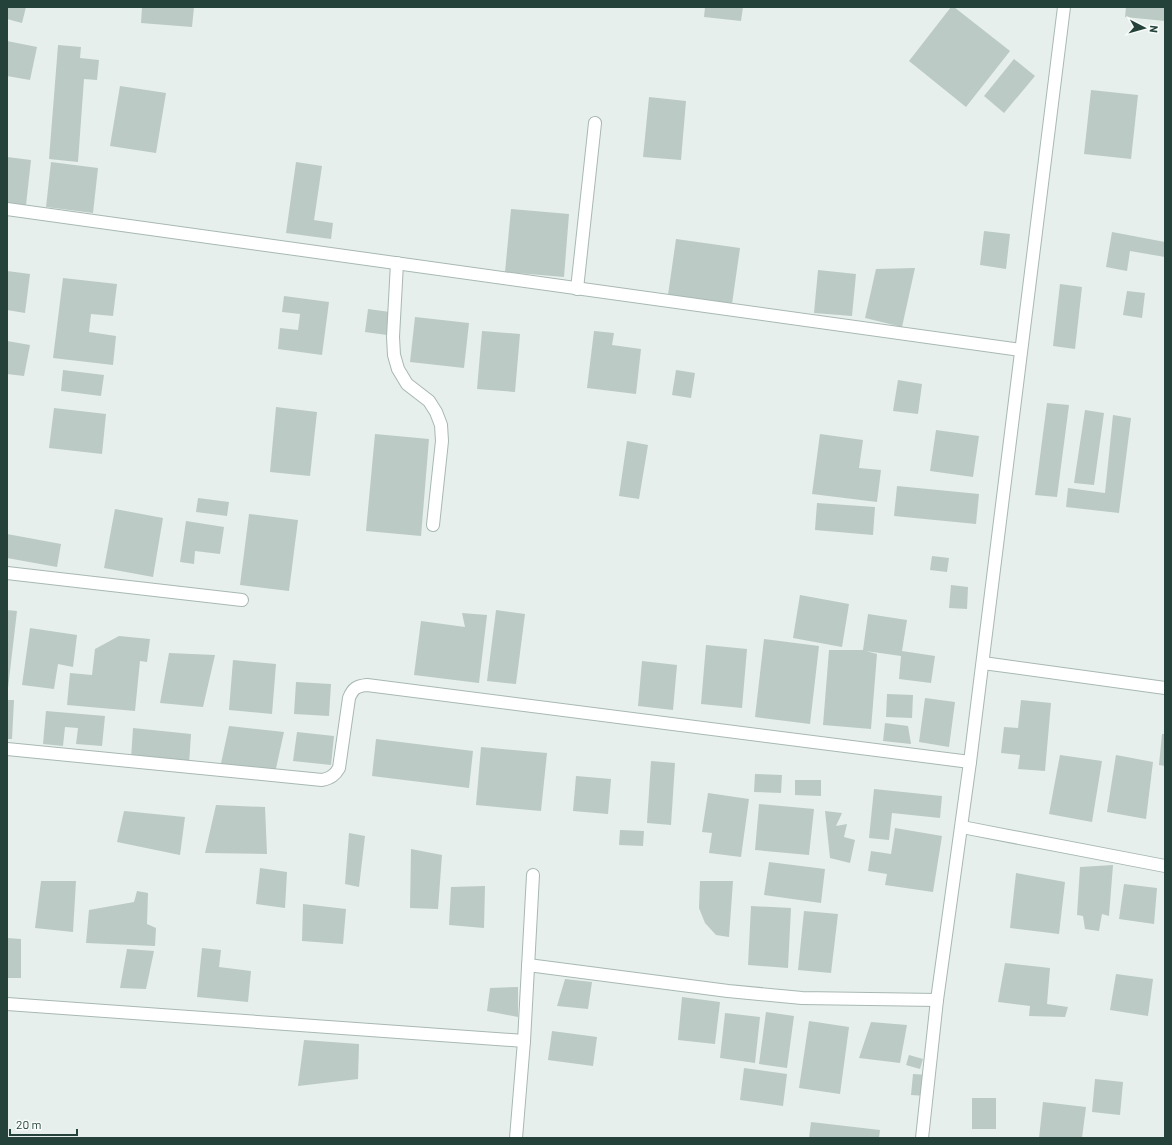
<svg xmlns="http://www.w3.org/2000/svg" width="1172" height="1145" viewBox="0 0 1172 1145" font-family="Barlow,sans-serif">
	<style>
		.building { fill: #bbcac4 }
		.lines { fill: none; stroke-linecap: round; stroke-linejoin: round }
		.minor-casing { stroke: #a8b8b2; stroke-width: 14 }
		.minor { stroke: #fff; stroke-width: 12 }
	</style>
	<rect width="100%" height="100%" fill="#e6efeb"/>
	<!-- building -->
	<g class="building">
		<polygon points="7,7 26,7 22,23 7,19"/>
		<polygon points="142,7 194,7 192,27 141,23"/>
		<polygon points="705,7 743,7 741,21 704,17"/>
		<polygon points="951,7 954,7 1010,51 966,107 909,61"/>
		<polygon points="1126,7 1165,7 1165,21 1125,17"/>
		<polygon points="7,41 37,47 30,80 7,76"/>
		<polygon points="58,45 81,47 80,58 99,60 97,80 84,79 78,162 49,159"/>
		<polygon points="1014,59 1035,76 1004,113 984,96"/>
		<polygon points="120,86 166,93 156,153 110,146"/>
		<polygon points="1091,90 1138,95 1131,159 1084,154"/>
		<polygon points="649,97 686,101 681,160 643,157"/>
		<polygon points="7,157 31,160 26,205 7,203"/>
		<polygon points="51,162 98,168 93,213 46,207"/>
		<polygon points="296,162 322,166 314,220 333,223 331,239 286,233"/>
		<polygon points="511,209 569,214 564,277 505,272"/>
		<polygon points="984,231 1010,234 1006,269 980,265"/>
		<polygon points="1112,232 1165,242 1165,257 1130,251 1127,271 1106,267"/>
		<polygon points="676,239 740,248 732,304 668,295"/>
		<polygon points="915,268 902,327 865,318 876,269"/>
		<polygon points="818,270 856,274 852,316 814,313"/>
		<polygon points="7,271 30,274 25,313 7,310"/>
		<polygon points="63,278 117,284 113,316 91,314 89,332 116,336 113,365 53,358"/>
		<polygon points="1060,284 1082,287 1075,349 1053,346"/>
		<polygon points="1127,291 1145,293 1142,318 1123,315"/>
		<polygon points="284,296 329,302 322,355 278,349 280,328 298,330 300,314 282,312"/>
		<polygon points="368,309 390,312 387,335 365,332"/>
		<polygon points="415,317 469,323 464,368 410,362"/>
		<polygon points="482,331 520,334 515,392 477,389"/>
		<polygon points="594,331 614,333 612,345 641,349 636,394 587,388"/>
		<polygon points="7,341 30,345 24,376 7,374"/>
		<polygon points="63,370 104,375 101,396 61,391"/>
		<polygon points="676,370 695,373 691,398 672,395"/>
		<polygon points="898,380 922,384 918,414 893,411"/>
		<polygon points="1047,403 1069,405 1057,497 1035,495"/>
		<polygon points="276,407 317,412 310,476 270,472"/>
		<polygon points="54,408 106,414 102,454 49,448"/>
		<polygon points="1085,410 1104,413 1094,485 1074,483"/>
		<polygon points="1113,415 1131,418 1119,513 1066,507 1068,488 1105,493"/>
		<polygon points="936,430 979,436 973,477 930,471"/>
		<polygon points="375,434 429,439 421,536 366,531"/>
		<polygon points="820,434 863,440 859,468 881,470 877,502 812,494"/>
		<polygon points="627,441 648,445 639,499 619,496"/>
		<polygon points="897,486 979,494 976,524 894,516"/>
		<polygon points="198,498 229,502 227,516 196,512"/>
		<polygon points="817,503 875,507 873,535 815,530"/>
		<polygon points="115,509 163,518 153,577 104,568"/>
		<polygon points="249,514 298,520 289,591 240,585"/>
		<polygon points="186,521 224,527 220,554 195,551 194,564 180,562"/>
		<polygon points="7,534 61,544 57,567 7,558"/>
		<polygon points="932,556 949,558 947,572 930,570"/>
		<polygon points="951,585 968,587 967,609 949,608"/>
		<polygon points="800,595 849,604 842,647 793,638"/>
		<polygon points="7,610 17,611 8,688 7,688"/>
		<polygon points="496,610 525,614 516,684 487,681"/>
		<polygon points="462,613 487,615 479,683 414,675 421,621 465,627"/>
		<polygon points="868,614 907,620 902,651 935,656 931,683 899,679 901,656 866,651 877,654 871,729 823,725 829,650 863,650"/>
		<polygon points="30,628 77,635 73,667 58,664 54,689 22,685"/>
		<polygon points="119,636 150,639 147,662 140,661 135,711 67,705 70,673 92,675 95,649"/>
		<polygon points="764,639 819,646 810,724 755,717"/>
		<polygon points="706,645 747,649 742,708 701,704"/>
		<polygon points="169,653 215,655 203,707 160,703"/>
		<polygon points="233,660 276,664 272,714 229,710"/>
		<polygon points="642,661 677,665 673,710 638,706"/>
		<polygon points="296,682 331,684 329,716 294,714"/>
		<polygon points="887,694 913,695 912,718 886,717"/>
		<polygon points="925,698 955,702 949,747 919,742"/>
		<polygon points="7,700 14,700 12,739 7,739"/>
		<polygon points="1021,700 1051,703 1045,771 1018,769 1020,755 1001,753 1004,727 1018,728"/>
		<polygon points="46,711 105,716 102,746 76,744 78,728 65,727 63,746 43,744"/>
		<polygon points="885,723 908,726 911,744 883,741"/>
		<polygon points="229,726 284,732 275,773 220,768"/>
		<polygon points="133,728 191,734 189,764 131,759"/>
		<polygon points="297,732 334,736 331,765 293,761"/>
		<polygon points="1162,734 1165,734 1165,766 1159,765"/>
		<polygon points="376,739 473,751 469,788 372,776"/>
		<polygon points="481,747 547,753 541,811 476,805"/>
		<polygon points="1060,755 1102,761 1092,822 1049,814"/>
		<polygon points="1116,755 1153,762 1146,819 1107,812"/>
		<polygon points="651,761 675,763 671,825 647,823"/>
		<polygon points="755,774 782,775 781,793 754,792"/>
		<polygon points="576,776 611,779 608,814 573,811"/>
		<polygon points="795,780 821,780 821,796 795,795"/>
		<polygon points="874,789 942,796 940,818 892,813 889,840 869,838"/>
		<polygon points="708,793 749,799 741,857 709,853 712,833 702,832"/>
		<polygon points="759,804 814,809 809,855 755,850"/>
		<polygon points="216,805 265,807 267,854 205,853"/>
		<polygon points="124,811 185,817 180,855 117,842"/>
		<polygon points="825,811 842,813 836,826 847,824 844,837 855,840 850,863 830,858"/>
		<polygon points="895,828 942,836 933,892 885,885 887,874 868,871 871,851 891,854"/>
		<polygon points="620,830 644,831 643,846 619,845"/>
		<polygon points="349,833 365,836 359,887 345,884"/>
		<polygon points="411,849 442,855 438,909 410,908"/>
		<polygon points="769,862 825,869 821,903 764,895"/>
		<polygon points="1113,865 1109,916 1102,914 1099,931 1085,929 1083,916 1077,915 1080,867"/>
		<polygon points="260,868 287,872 285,908 256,904"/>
		<polygon points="1016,873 1065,882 1059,934 1010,928"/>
		<polygon points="41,881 76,881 73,932 35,928"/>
		<polygon points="700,881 733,881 729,937 716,935 705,923 699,908"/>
		<polygon points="1124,884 1157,888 1154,924 1119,919"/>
		<polygon points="485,886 484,928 449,925 451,887"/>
		<polygon points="137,891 148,893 147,924 156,928 155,946 86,943 89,910 134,902"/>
		<polygon points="303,904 346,909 343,944 302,941"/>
		<polygon points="751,906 791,908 788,968 748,965"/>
		<polygon points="804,911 838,914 831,973 798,970"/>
		<polygon points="7,938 21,939 21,978 7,978"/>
		<polygon points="202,948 221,950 219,967 251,971 248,1002 197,997"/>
		<polygon points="127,949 154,951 146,989 120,988"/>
		<polygon points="1005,963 1050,968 1047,1004 1068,1007 1065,1017 1029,1016 1030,1006 998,1002"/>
		<polygon points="1116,974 1153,979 1148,1016 1110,1010"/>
		<polygon points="565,979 592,982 588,1009 557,1006"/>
		<polygon points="518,987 518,1017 487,1011 490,988"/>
		<polygon points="682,997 720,1002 715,1044 678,1040"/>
		<polygon points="766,1012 794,1016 787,1068 759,1064"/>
		<polygon points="725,1013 760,1017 755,1063 720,1058"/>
		<polygon points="809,1021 849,1027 840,1094 799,1088"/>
		<polygon points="871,1022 907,1025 900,1063 859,1058"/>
		<polygon points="552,1031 597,1037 593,1066 548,1060"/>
		<polygon points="304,1040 359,1044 358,1079 298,1086"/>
		<polygon points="909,1055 923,1059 920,1069 906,1065"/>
		<polygon points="744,1068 787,1074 783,1106 740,1100"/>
		<polygon points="913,1074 928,1075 927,1096 911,1095"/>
		<polygon points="1095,1079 1123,1082 1120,1115 1092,1112"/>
		<rect x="972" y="1098" width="24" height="31"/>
		<polygon points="1043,1102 1086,1107 1082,1138 1039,1138"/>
		<polygon points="811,1122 880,1130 879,1138 809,1138"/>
	</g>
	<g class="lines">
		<defs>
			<g id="minor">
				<polyline points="7,209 1021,350"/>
				<polyline points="397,263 393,337 394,355 398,369 407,384 429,401 436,412 441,425 442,441 433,525"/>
				<polyline points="577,289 595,123"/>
				<polyline points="7,573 242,600"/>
				<polyline points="983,663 1165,688"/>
				<path d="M7 749 322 780C331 778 335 775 339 768L349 698C353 688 357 686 367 685L970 762"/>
				<polyline points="962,827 1165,866"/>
				<polyline points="528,965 728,991 802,998 937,1000"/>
				<polyline points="7,1004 524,1041"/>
				<polyline points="516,1138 524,1041 533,875"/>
				<polyline points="922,1138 937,1000 970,762 1064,7"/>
			</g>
		</defs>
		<!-- minor casing -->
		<use href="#minor" class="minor-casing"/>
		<!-- minor -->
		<use href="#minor" class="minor"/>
	</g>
	<!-- border -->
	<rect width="1172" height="1145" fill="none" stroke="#24423a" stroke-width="16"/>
	<!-- north arrow -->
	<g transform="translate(1144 28) rotate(96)" stroke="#f7fbf9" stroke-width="3" paint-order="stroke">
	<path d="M0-3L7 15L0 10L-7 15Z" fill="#24423a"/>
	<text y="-6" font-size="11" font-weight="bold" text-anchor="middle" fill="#24423a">N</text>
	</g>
	<!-- scale -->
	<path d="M10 1129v6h67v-6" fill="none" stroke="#24423a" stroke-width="2"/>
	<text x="16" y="1129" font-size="12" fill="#24423a" stroke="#f7fbf9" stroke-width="3" paint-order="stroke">20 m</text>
</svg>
